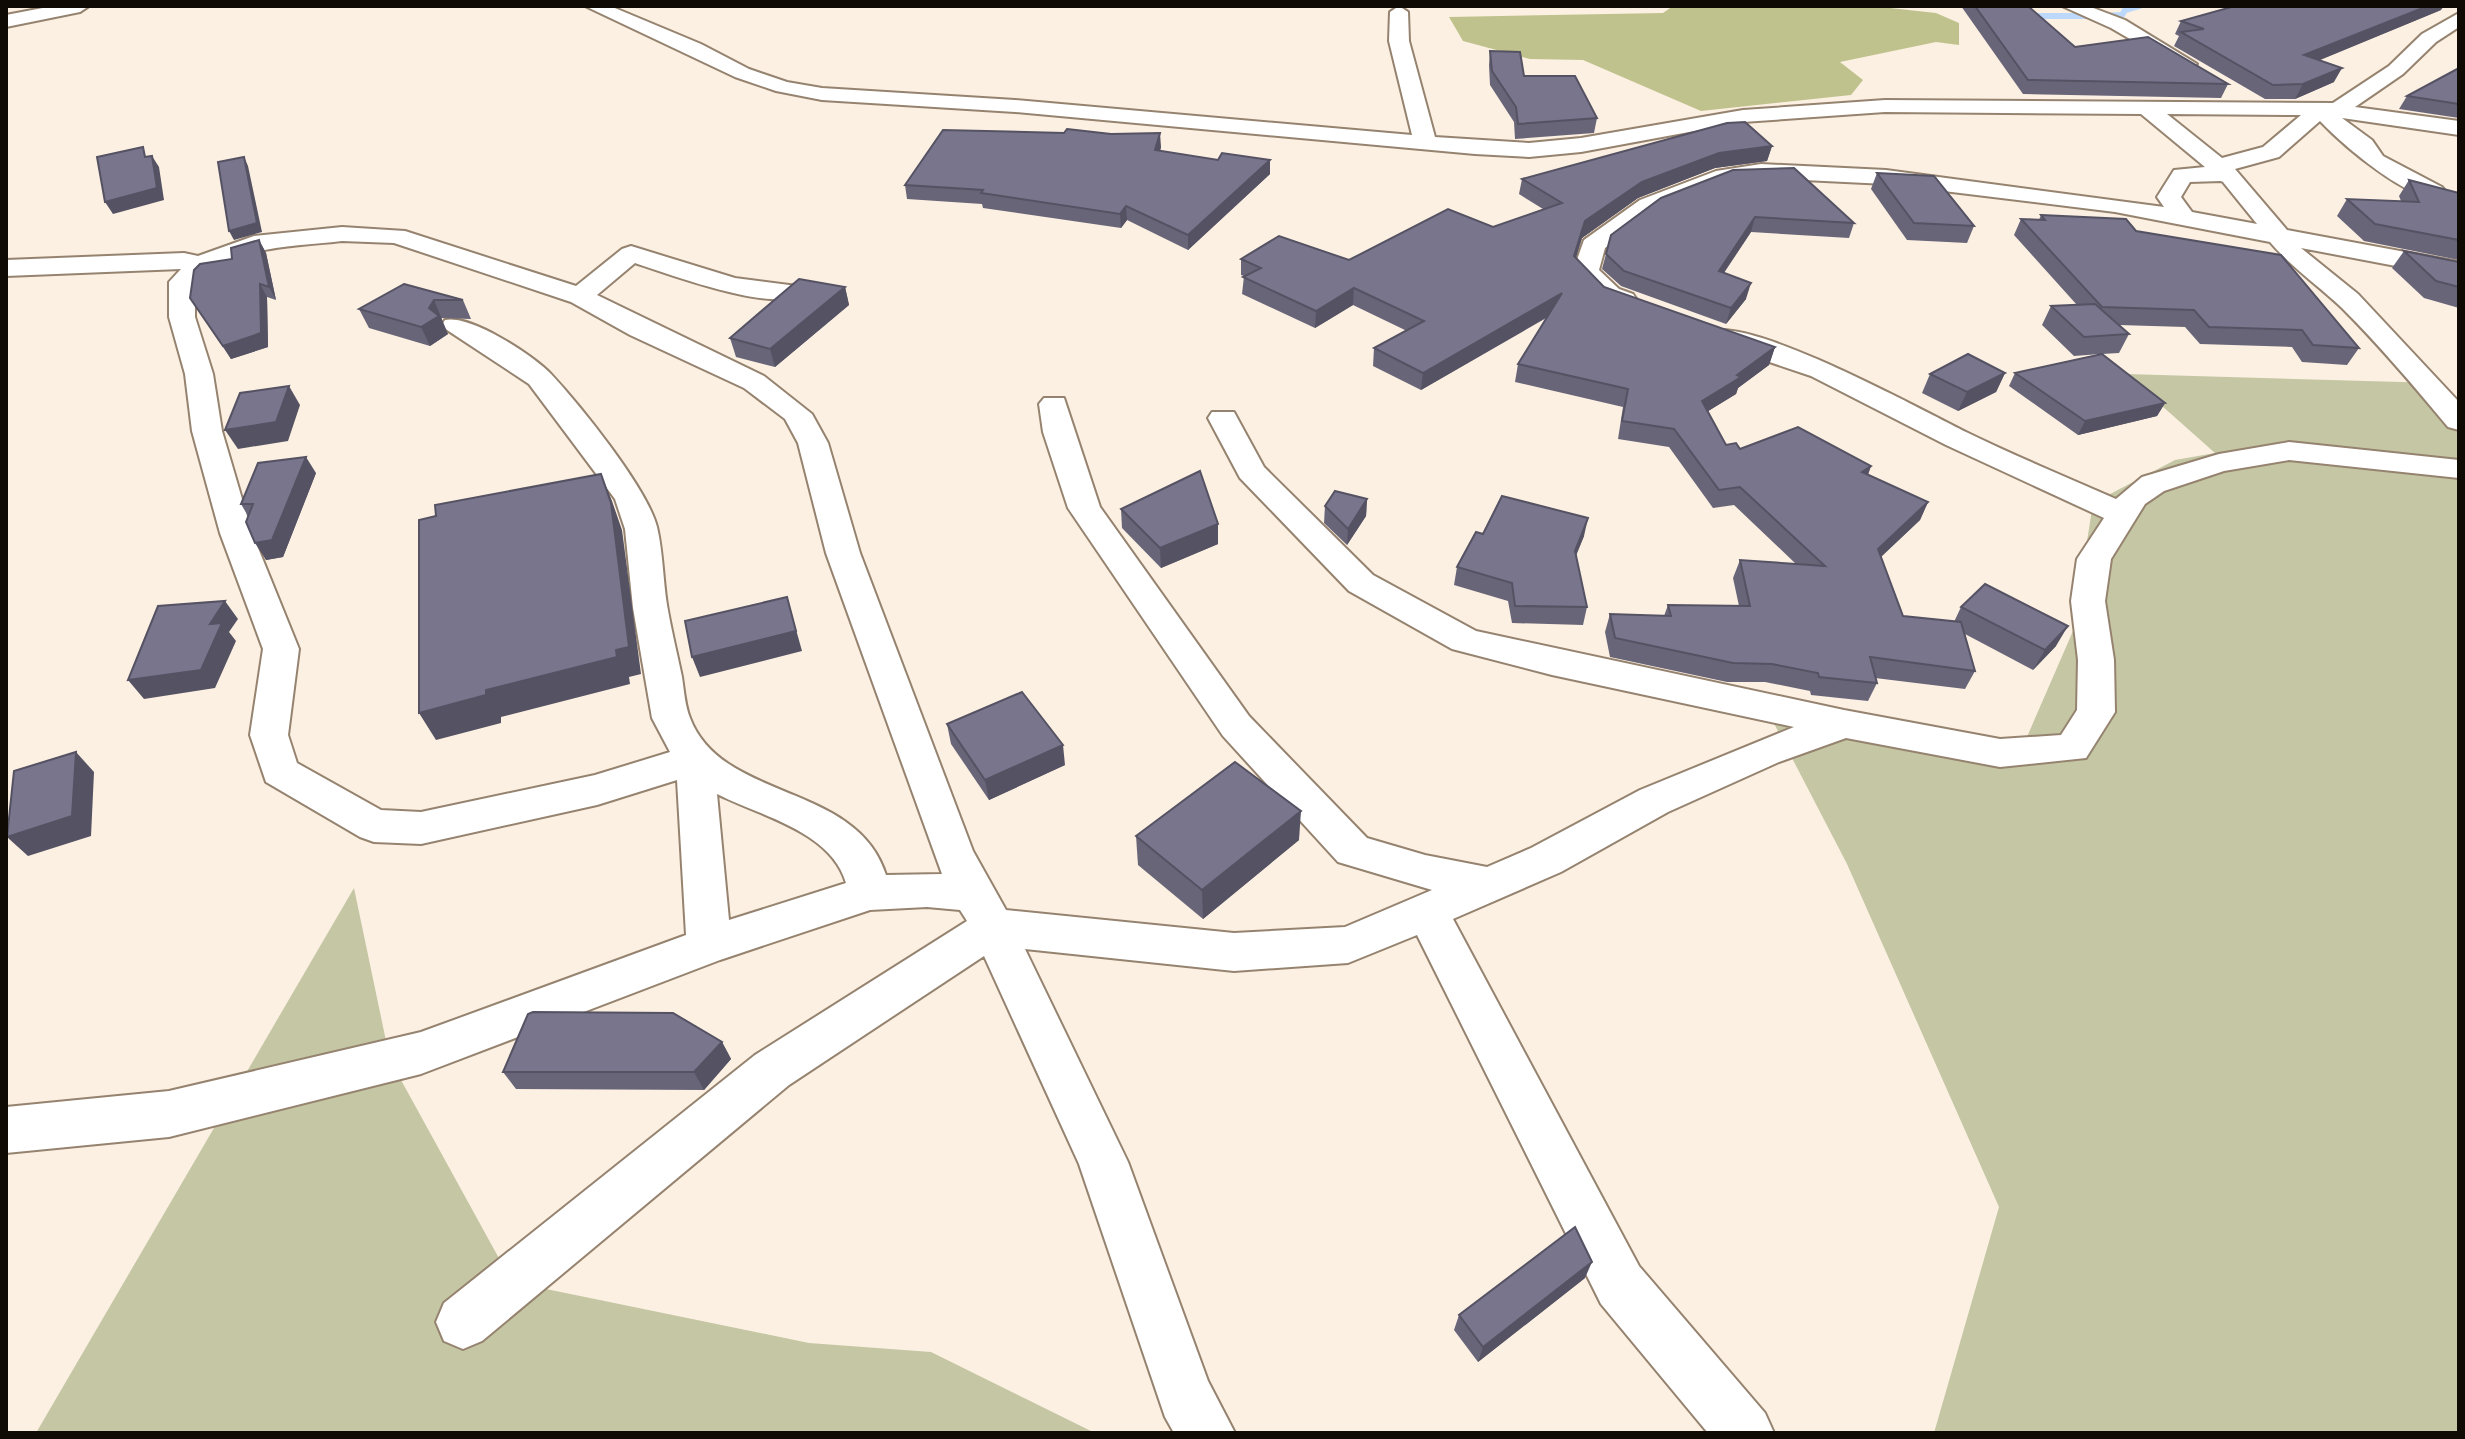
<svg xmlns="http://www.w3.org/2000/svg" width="2465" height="1439" viewBox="0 0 2465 1439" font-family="Poppins,sans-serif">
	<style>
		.green { fill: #c4c6a4 }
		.forest { fill: #c0c28d }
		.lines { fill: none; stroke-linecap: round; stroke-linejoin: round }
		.stream { stroke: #bcd9fb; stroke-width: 6 }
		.minor-casing { stroke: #95836f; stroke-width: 4 }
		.minor { fill: #fff; fill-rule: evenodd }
		.wall { fill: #686579 }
		.shaded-wall { fill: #555263 }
		.building { fill: #79758d; stroke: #555263; stroke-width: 2 }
	</style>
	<rect width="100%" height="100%" fill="#fcf0e2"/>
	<!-- green -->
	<g class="green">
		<polygon points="2126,374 2437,383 2459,412 2459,1433 1934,1433 1999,1207 1847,864 1765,706 2023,746 2073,631 2093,503 2175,460 2215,453"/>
		<polygon points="354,888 390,1060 512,1282 809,1343 931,1352 1095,1433 36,1433"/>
	</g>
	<!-- forest -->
	<polygon class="forest" points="1673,6 1872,6 1936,13 1959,23 1959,45 1936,42 1840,62 1863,80 1851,95 1701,111 1583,60 1530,59 1463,41 1449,17 1663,13"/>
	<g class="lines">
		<!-- stream -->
		<g class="stream">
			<polyline points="2024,16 2089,16"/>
			<polyline points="2102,16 2122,15 2125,10 2139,6"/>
		</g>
		<defs>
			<g id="minor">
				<polygon points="53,6 89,6 80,12 6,27 6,15"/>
				<path d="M585 6H610L701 44 749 69 787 82 822 88 1015 100 1412 135 1389 41 1390 12 1399 6 1408 12 1409 41 1435 137 1529 143 1581 138 1743 110 1885 100 2333 103 2389 66 2422 34 2459 13V27L2436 42 2403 74 2355 107 2459 121V135L2342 118 2372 140 2383 156 2442 187 2446 192 2442 197C2411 205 2341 143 2320 121L2279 157 2235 169 2287 230 2459 262V278L2301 248 2358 294 2459 402V430L2448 427C2414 386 2380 346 2342 308 2318 285 2292 268 2270 242L2115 212 1886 184 1761 178 1728 182 1656 210 1605 248 1599 270 1619 289 1633 294 1637 300 1633 306C1608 312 1587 291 1573 271L1584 240 1640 200 1716 171 1761 164 1886 170 2164 207 2157 197 2174 170 2205 167 2141 114 1885 112 1743 122 1581 152 1529 157 1475 154 1015 112 822 100 776 91 735 77ZM2167 114 2301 115 2263 147 2222 158ZM2221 181 2223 182 2257 224 2192 212 2181 197 2190 182Z"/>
				<polygon points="2062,6 2088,6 2125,20 2197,64 2187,70 2180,68 2111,28"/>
				<path d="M342 227 405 231 576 286 622 249 631 246 735 278 797 286 801 292C784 317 662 272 635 263L597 295 764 376 812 414 828 443 860 553 973 851 1006 910 1234 933 1345 927 1432 890 1338 862 1223 736 1068 508 1043 432 1039 404 1044 398H1064L1100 507 1249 716 1367 838 1425 855 1487 867 1531 848 1640 790 1794 727 1552 675 1452 649 1349 591 1240 478 1208 418 1212 412H1234L1264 467 1373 575 1476 631 1844 710 2000 739 2061 735 2077 710 2078 660 2071 601 2077 559 2104 518 1946 445 1811 376 1713 343 1709 337 1713 331C1757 320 1920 409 1966 432 2015 456 2066 477 2116 499L2142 477 2219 454 2289 442 2459 460V478L2289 460 2224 471 2164 491 2145 504 2111 559 2105 601 2114 660 2115 712 2086 758 2000 767 1846 738 1779 762 1668 812 1561 872 1453 919 1639 1266 1765 1413 1774 1433H1708L1601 1304 1417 935 1348 963 1234 971 1025 949 1128 1162 1208 1381 1235 1433H1174L1165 1417 1079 1164 984 956 789 1085 482 1341 463 1349 444 1341 436 1322 444 1303 755 1055 967 921 960 910 927 907 870 910 720 960 421 1074 169 1137 6 1153V1107L169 1091 421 1032 686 935 677 780 597 805 421 844 374 842 360 837 266 782 250 735 263 649 220 533 192 431 185 374 169 317V282L181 269 6 276V260L184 253 198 256 254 236ZM342 241 394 243 571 302 630 335 744 388 785 419 798 443 826 553 942 874 886 875C857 782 722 802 690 718 685 706 684 690 682 677 677 653 671 629 667 605 663 580 663 552 657 527 647 488 580 405 551 374 533 355 470 314 445 320L441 326 529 384 615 499 625 529 633 608 652 718 670 752 595 775 421 812 381 810 297 763 288 735 299 649 252 533 222 431 213 374 195 317V284C233 245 292 247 342 241ZM717 794C760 816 831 831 846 883L729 920Z"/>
			</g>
		</defs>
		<!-- minor casing -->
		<use href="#minor" class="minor-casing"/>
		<!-- minor -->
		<use href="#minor" class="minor"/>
	</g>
	<!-- wall -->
	<g class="wall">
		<polygon points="1961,6 2028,6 2075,47 2228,84 2221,98 2023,94"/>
		<polygon points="2441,10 2319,60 2334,82 2295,99 2265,99 2174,46 2179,36 2175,34 2181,21"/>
		<polygon points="1490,51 1524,76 1597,118 1594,133 1515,139 1514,122 1490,85 1489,65"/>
		<polygon points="2459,68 2459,118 2399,109 2407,96"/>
		<polygon points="1772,146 1767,161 1715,168 1638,198 1582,238 1576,258 1604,287 1775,347 1769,365 1738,388 1736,394 1708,411 1726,445 1740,449 1871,466 1868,475 1928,502 1920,520 1881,557 1903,616 1954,622 1961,607 2056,646 2033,670 1965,634 1975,671 1965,689 1875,678 1877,683 1868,701 1811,695 1810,691 1765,682 1727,682 1610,657 1605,632 1610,614 1664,616 1668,605 1739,606 1733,578 1740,560 1796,564 1734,505 1713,508 1669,447 1618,439 1623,407 1515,382 1518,364 1548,317 1421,390 1373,366 1374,348 1407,331 1353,305 1315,328 1242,294 1244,276 1241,275 1241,259 1349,260 1493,227 1543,209 1519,194 1522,179"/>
		<polygon points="1161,147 1160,151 1270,174 1188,250 1127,220 1121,228 983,208 982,204 907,199 905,185"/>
		<polygon points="1877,173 1974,226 1967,243 1907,240 1871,189"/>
		<polygon points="2409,180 2459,193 2459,260 2364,241 2337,216 2347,199 2401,201 2399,196"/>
		<polygon points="1661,198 1854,223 1849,238 1751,232 1724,273 1746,299 1726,324 1621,286 1602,269 1606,254"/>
		<polygon points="2041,215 2136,231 2359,348 2347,365 2302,362 2292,347 2200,344 2185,327 2119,325 2129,334 2119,353 2102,354 2165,403 2157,416 2078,435 2009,386 2015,373 2100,354 2074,356 2042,325 2051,306 2077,305 2014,235 2021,219 2039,220"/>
		<polygon points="259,240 266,253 276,300 267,297 268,347 231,359 190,298 232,259"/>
		<polygon points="2404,251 2459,262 2459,308 2424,298 2392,268"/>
		<polygon points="404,284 463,300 471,319 442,318 441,320 448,334 430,346 369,328 359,309"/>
		<polygon points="845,287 849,305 775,367 736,357 730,338"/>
		<polygon points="2005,373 1996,392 1958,411 1922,393 1930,374"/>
		<polygon points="316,473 283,557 266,560 248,516 241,504"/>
		<polygon points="1367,499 1366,516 1347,545 1324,523 1325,506"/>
		<polygon points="1121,509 1218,524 1218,544 1161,568 1122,528"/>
		<polygon points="1483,534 1584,536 1576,556 1587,607 1583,625 1512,623 1508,601 1454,585 1457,567"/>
		<polygon points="947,724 1065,765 989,800 951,744"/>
		<polygon points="1136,836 1299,840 1203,919 1138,865"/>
		<polygon points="722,1042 731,1059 704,1090 516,1089 503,1072"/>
		<polygon points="1585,1278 1478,1362 1454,1330 1459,1315"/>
	</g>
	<!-- shaded-wall -->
	<g class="shaded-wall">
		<polygon points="2428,6 2444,6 2441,10 2296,70 2304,55"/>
		<polygon points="2342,68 2334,82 2295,99 2303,84"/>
		<polygon points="1160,133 1161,147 1156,164 1155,150"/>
		<polygon points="1772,146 1767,161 1715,168 1638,198 1582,238 1571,273 1574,256 1585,221 1642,182 1719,153"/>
		<polygon points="152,156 159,167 164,200 113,214 105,202"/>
		<polygon points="244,157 248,166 262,232 234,240 229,231"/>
		<polygon points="1270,160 1270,174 1188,250 1188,235"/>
		<polygon points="1126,206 1127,220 1121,228 1120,214"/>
		<polygon points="1755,217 1751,232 1714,287 1719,271"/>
		<polygon points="259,240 266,253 276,300 269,287"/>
		<polygon points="1751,283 1746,299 1726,324 1731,308"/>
		<polygon points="260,284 267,297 268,347 231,359 223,346"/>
		<polygon points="845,287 849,305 775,367 770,349"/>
		<polygon points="1354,288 1353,305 1315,328 1316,311"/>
		<polygon points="1562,293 1559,310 1421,390 1423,373"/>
		<polygon points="434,300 448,334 430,346 421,327"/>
		<polygon points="1775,347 1769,365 1738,388 1736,394 1697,418 1702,401"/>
		<polygon points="2005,373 1996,392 1958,411 1967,392"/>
		<polygon points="289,386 300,405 288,441 238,449 225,430"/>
		<polygon points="2165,403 2157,416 2078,435 2085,421"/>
		<polygon points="306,457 316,473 283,557 266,560 255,543"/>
		<polygon points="1871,466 1864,484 1862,472"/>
		<polygon points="601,474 612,501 622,530 641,674 629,677 630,684 501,717 501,723 436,740 419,713 486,690"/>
		<polygon points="1367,499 1366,516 1347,545 1348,529"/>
		<polygon points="1928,502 1920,520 1870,567 1878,549"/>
		<polygon points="1588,518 1584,536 1570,569 1575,551"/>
		<polygon points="1218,524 1218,544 1161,568 1160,548"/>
		<polygon points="787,597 802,651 700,677 692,657"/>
		<polygon points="225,601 238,619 229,632 236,641 215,688 144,699 128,680 210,624"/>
		<polygon points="2068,626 2056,646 2033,670 2045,650"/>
		<polygon points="1063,745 1065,765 989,800 985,780"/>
		<polygon points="76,752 94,772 91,836 28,856 7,837"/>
		<polygon points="1301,811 1299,840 1203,919 1202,890"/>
		<polygon points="722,1042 731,1059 704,1090 694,1072"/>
		<polygon points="1592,1262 1585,1278 1478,1362 1483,1347"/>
	</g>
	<!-- building -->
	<g class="building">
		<polygon points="1975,6 2028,6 2075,47 2148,37 2228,84 2028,80"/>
		<polygon points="2235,6 2428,6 2304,55 2342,68 2303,84 2273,85 2181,32 2204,29 2181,21"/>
		<polygon points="1490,51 1520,52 1524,76 1575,76 1597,118 1518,124 1516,107 1492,71"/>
		<polygon points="2459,68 2459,104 2407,96"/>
		<polygon points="1745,122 1772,146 1719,153 1642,182 1585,221 1574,256 1604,287 1775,347 1737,375 1741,377 1702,401 1726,445 1736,443 1740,449 1798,427 1871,466 1862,472 1928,502 1878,549 1903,616 1961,622 1975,671 1870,657 1877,683 1819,677 1818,673 1772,664 1733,663 1615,638 1610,614 1671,616 1668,605 1750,606 1740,560 1825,566 1740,487 1719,490 1674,429 1622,421 1628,389 1518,364 1562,293 1423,373 1374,348 1424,321 1354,288 1316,311 1243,277 1261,268 1241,259 1279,236 1349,260 1448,209 1493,227 1562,203 1522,179 1727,123"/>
		<polygon points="1067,129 1111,134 1160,133 1155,150 1218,160 1222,153 1270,160 1188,235 1126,206 1120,214 981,193 983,190 905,185 943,130 1064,133"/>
		<polygon points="143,147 145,157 152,156 157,188 105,202 97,157"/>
		<polygon points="244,157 257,223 229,231 218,162"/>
		<polygon points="1794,168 1854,223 1755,217 1719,271 1751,283 1731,308 1624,271 1606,254 1611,235 1661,198 1733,170"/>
		<polygon points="1877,173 1934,176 1974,226 1914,223"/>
		<polygon points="2409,180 2459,193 2459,240 2375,224 2347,199 2419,202"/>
		<polygon points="2041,215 2126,219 2136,231 2281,255 2359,348 2313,345 2302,330 2209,327 2194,310 2102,307 2021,219 2045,220"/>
		<polygon points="259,240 269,287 260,284 261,333 223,346 190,298 194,270 200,264 232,259 231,248"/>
		<polygon points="2404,251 2459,262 2459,287 2436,281"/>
		<polygon points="799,279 845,287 770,349 730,338"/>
		<polygon points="404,284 463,300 434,300 429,308 439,316 421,327 359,309"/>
		<polygon points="2095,304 2129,334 2084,337 2051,306"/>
		<polygon points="1968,354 2005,373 1967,392 1930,374"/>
		<polygon points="2102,354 2165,403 2085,421 2015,373"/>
		<polygon points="289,386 276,422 225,430 240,393"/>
		<polygon points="306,457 272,540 255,543 246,522 253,504 241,504 258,463"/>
		<polygon points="1200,471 1218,524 1160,548 1121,509"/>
		<polygon points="601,474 611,503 629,647 616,650 617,657 486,690 486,695 419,713 419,520 436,516 435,505"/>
		<polygon points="1335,491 1367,499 1348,529 1325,506"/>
		<polygon points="1502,496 1588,518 1575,551 1587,607 1515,606 1512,583 1457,567 1476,532 1483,534"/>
		<polygon points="1985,584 2068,626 2045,650 1961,607"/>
		<polygon points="787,597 796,631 692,657 685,621"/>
		<polygon points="225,601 210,624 222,623 201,670 128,680 158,606"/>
		<polygon points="1022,692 1063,745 985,780 947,724"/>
		<polygon points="76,752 72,816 7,837 14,771"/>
		<polygon points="1235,762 1301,811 1202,890 1136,836"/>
		<polygon points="533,1012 673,1013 722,1042 694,1072 503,1072 528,1014"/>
		<polygon points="1575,1227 1592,1262 1483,1347 1459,1315"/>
	</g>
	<!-- border -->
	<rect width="2465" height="1439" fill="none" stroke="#100a04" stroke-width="16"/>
</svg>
